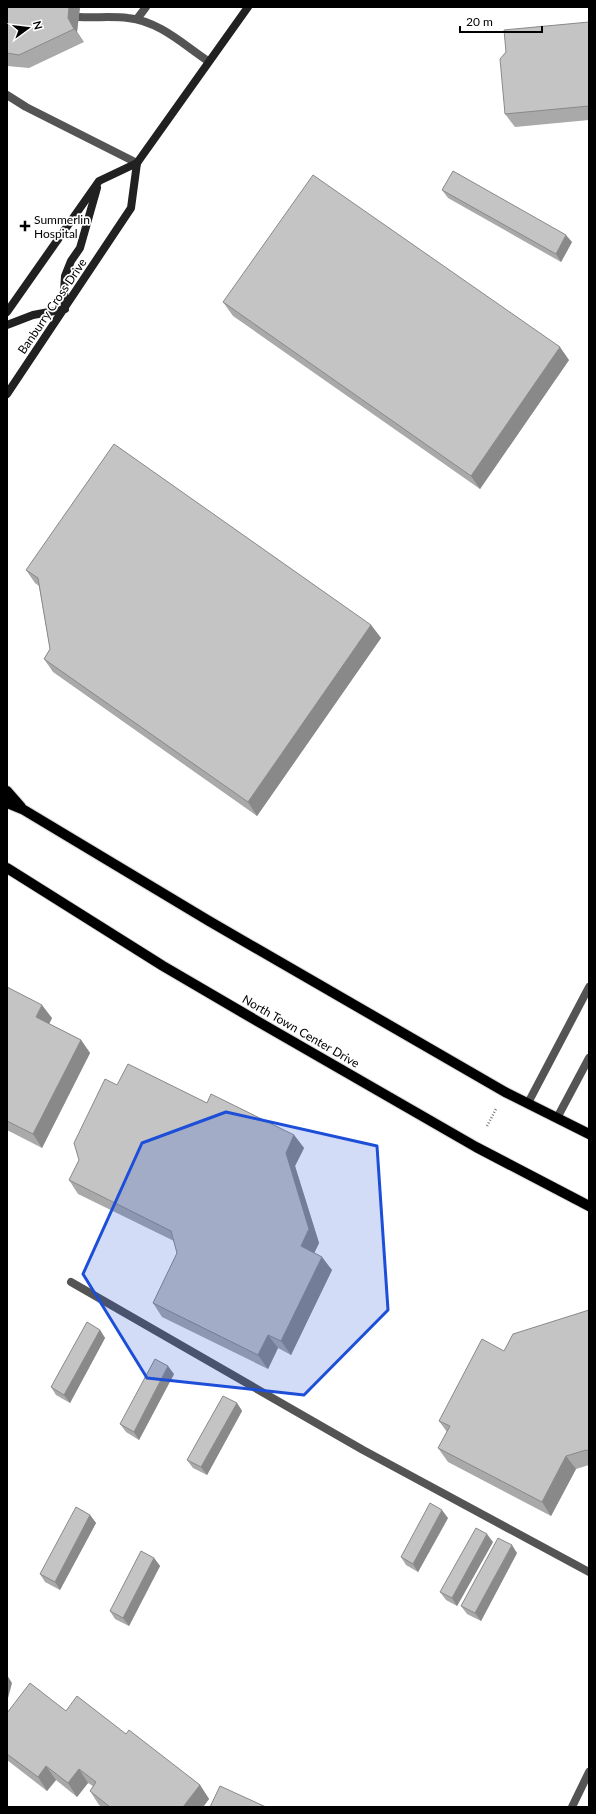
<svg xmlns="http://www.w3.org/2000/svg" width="596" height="1814" viewBox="0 0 596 1814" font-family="Lato,sans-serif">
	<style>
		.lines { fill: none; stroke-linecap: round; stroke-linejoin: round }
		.primary-casing { stroke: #dbdbdb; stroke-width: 12 }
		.path { stroke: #767676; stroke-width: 2.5; stroke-dasharray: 1 2; stroke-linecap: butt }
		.lane { stroke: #545454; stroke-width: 8 }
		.secondary { stroke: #212121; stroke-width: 8 }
		.primary { stroke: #000; stroke-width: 10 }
		.wall { fill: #a9a9a9 }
		.shaded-wall { fill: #898989 }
		.building { fill: #c4c4c4; stroke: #898989 }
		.marked { fill: #1d4ed8; fill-opacity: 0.2; stroke: #1d4ed8; stroke-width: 3; stroke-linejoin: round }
		.poi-dot { fill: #000; stroke: #fff; stroke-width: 1.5 }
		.labels { text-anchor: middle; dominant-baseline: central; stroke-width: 3.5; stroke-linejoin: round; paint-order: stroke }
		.poi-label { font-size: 12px; fill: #000; stroke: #fff; text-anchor: start }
		.street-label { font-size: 12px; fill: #000; stroke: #fff }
	</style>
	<rect width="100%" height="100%" fill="#fff"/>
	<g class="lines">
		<defs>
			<g id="primary">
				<polyline points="7,791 21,807"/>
				<polyline points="7,803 24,810 209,921 505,1092 589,1134"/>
				<polyline points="7,868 163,966 257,1021 476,1147 589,1206"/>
			</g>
		</defs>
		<!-- primary casing -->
		<use href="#primary" class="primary-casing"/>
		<!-- path -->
		<polyline class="path" points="487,1126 496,1109"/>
		<!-- lane -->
		<g class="lane">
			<path d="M79 17C95 18 112 16 128 18 159 21 184 45 208 61"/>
			<polyline points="137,19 146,7"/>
			<polyline points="7,95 26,107 137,163"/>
			<polyline points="528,1103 589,987"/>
			<polyline points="557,1118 589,1058"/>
			<polyline points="71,1282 363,1450 589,1572"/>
			<polyline points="572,1807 589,1772"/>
		</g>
		<!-- secondary -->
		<g class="secondary">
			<polyline points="7,312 99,181 137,163"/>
			<polyline points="7,325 33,315 65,309 64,292 65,276 71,261 80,248 97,188"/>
			<polyline points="7,394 131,208 137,163 248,7"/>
		</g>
		<!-- primary -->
		<use href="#primary" class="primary"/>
	</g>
	<!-- wall -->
	<g class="wall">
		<polygon points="7,7 80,7 77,32 84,42 29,68 7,66"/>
		<polygon points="589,22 589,120 515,127 505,114"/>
		<polygon points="442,190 572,242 561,262 448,198"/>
		<polygon points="223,302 569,360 480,489 233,316"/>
		<polygon points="26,570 371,625 381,638 257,816 53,672 44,659 50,649 39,586 35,583"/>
		<polygon points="7,987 52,1018 49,1024 81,1040 90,1053 42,1148 7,1130"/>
		<polygon points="117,1085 207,1103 294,1135 304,1148 295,1166 319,1243 314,1253 332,1270 291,1355 278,1348 268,1369 162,1317 153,1303 177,1253 174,1241 78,1194 69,1180"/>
		<polygon points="589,1310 589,1465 576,1469 551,1516 448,1462 438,1448 447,1432 439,1421 504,1351"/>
		<polygon points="100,1330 105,1338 70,1403 56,1395 51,1387"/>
		<polygon points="174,1374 139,1440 126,1432 120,1424"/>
		<polygon points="237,1403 242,1411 207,1475 193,1468 187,1460"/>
		<polygon points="90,1515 96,1523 60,1590 45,1582 40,1574"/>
		<polygon points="448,1518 418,1572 406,1565 401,1557"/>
		<polygon points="493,1542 457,1606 446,1600 440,1592"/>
		<polygon points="517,1553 481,1621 467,1614 461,1606"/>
		<polygon points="154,1558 160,1566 129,1626 115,1619 110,1611"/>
		<polygon points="66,1711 126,1734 200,1785 209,1799 203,1807 102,1807 99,1805 90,1791 93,1786 88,1783 77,1797 56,1780 47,1791 7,1760 7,1713"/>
	</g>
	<!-- shaded-wall -->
	<g class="shaded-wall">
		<polygon points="69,7 80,7 77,32 84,42 74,29 68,18"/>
		<polygon points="566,235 572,242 561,262 556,254"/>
		<polygon points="560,347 569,360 480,489 471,476"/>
		<polygon points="371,625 381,638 257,816 248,802"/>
		<polygon points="42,1005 52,1018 46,1030 36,1017"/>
		<polygon points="81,1040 90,1053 42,1148 33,1134"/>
		<polygon points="294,1135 304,1148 295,1166 319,1243 311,1260 301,1246 286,1153"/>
		<polygon points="322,1257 332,1270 291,1355 281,1341"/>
		<polygon points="100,1330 105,1338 70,1403 64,1395"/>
		<polygon points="268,1335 278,1348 268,1369 258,1355"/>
		<polygon points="168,1366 174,1374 139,1440 134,1432"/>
		<polygon points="237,1403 242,1411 207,1475 201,1467"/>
		<polygon points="566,1456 576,1469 551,1516 542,1502"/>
		<polygon points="442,1510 448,1518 418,1572 413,1564"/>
		<polygon points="90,1515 96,1523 60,1590 55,1582"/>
		<polygon points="487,1534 493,1542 457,1606 452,1598"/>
		<polygon points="512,1545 517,1553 481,1621 475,1613"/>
		<polygon points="154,1558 160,1566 129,1626 123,1618"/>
		<polygon points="7,1675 12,1683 7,1702"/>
		<polygon points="46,1766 56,1780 47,1791 38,1777"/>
		<polygon points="79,1769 88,1783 77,1797 68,1783"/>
		<polygon points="200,1785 209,1799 203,1807 183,1807"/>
	</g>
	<!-- building -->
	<g class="building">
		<polygon points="7,7 69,7 68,18 74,29 19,55 7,53"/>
		<polygon points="589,22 589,106 505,114 500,59 506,52 504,30"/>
		<polygon points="453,171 566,235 556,254 442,190"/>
		<polygon points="313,175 560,347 471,476 223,302"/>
		<polygon points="114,444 371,625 248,802 44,659 50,649 38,578 26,570"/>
		<polygon points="7,987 42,1005 36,1017 81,1040 33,1134 7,1121"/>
		<polygon points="128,1064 207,1103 211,1094 294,1135 286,1153 309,1229 301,1246 322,1257 281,1341 268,1335 258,1355 153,1303 177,1253 171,1231 69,1180 79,1160 74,1143 105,1079 117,1085"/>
		<polygon points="589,1310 589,1451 586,1450 566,1456 542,1502 438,1448 450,1426 439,1421 482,1339 504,1351 513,1334"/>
		<polygon points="87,1322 100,1330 64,1395 51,1387"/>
		<polygon points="155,1359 168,1366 134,1432 120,1424"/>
		<polygon points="223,1396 237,1403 201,1467 187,1460"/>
		<polygon points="430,1503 442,1510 413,1564 401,1557"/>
		<polygon points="76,1507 90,1515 55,1582 40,1574"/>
		<polygon points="476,1528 487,1534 452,1598 440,1592"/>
		<polygon points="498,1538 512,1545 475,1613 461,1606"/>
		<polygon points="141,1551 154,1558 123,1618 110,1611"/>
		<polygon points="30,1683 66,1711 77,1696 126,1734 129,1730 200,1785 183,1807 110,1807 90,1791 96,1782 79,1769 68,1783 46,1766 38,1777 7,1754 7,1713"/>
		<polygon points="220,1786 266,1807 210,1807"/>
	</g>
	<!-- marked area -->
	<path class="marked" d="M226 1112 377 1146 388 1310 304 1395 147 1378 83 1274 142 1143Z"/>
	<!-- markers -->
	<path class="poi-dot" d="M23 220h4v4h4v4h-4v4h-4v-4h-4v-4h4z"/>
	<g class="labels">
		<!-- poi labels -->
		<g class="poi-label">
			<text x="34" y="219">Summerlin<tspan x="34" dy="14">Hospital</tspan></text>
		</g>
		<!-- street labels -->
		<g class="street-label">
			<text transform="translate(52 306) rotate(-56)">Banburry Cross Drive</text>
			<text transform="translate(301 1031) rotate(30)">North Town Center Drive</text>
		</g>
	</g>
	<!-- border -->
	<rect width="596" height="1814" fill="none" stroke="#000000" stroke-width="16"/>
	<!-- north arrow -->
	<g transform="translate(28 28) rotate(75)" stroke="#ffffff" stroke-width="3" paint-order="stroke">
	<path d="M0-3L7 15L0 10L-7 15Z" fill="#000000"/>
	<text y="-6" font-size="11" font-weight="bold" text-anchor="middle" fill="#000000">N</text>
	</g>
	<!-- scale -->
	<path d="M460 26v6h82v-6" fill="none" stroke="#000000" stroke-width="2"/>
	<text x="466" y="26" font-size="12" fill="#000000" stroke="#ffffff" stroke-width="3" paint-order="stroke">20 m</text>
</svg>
